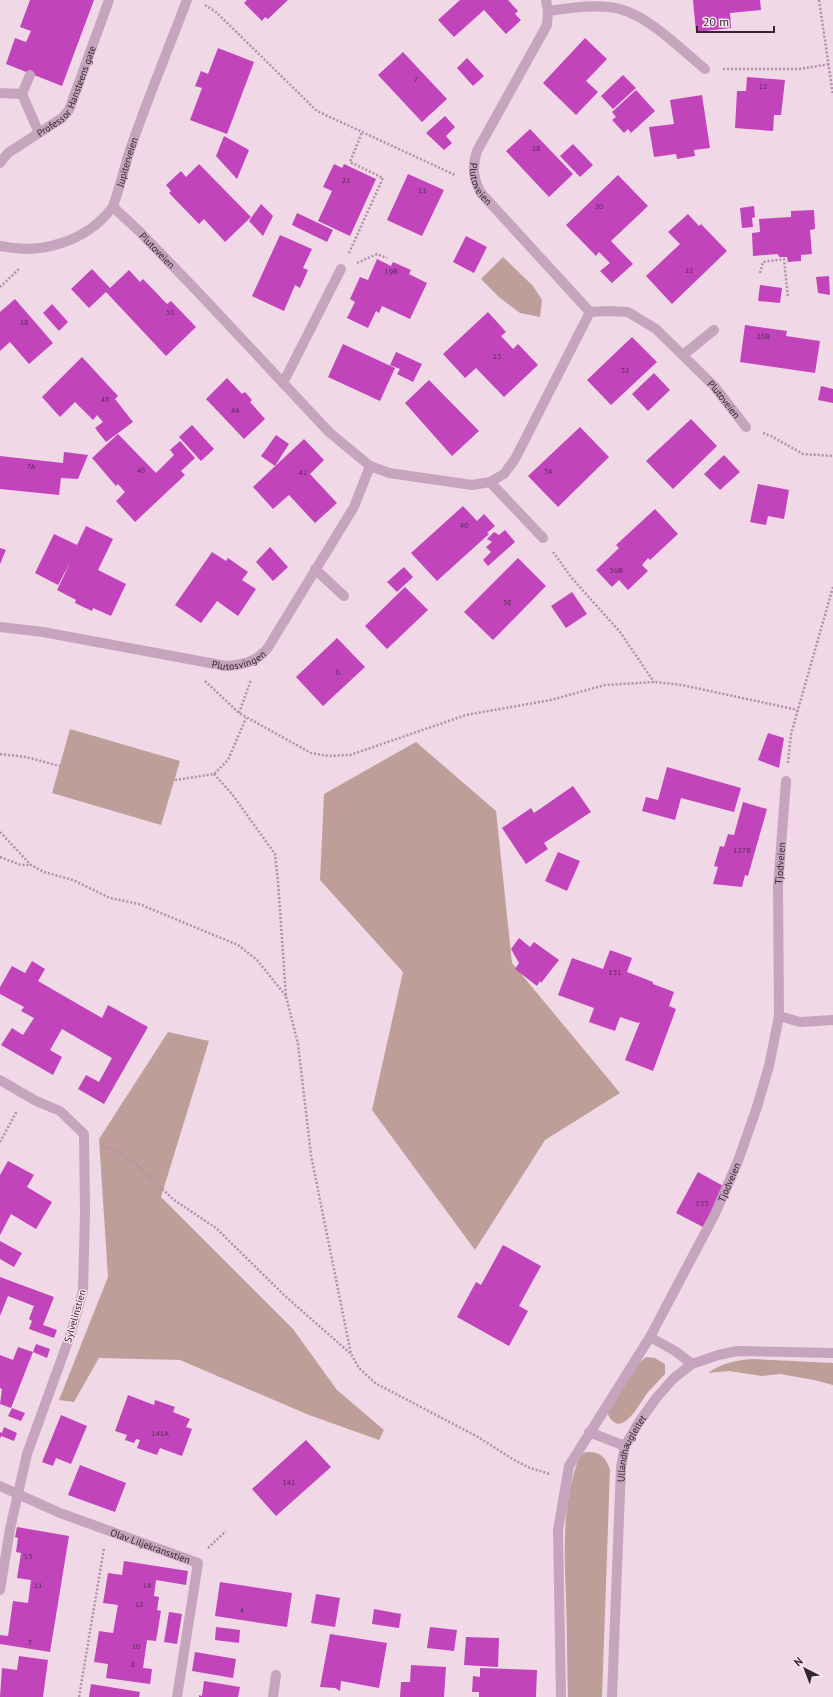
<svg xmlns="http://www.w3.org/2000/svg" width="833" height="1697" viewBox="0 0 833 1697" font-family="'PT Sans',sans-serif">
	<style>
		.green { fill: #be9e99 }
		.building { fill: #c144ba }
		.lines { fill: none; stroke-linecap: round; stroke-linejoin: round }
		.path { stroke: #b28faa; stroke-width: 2.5; stroke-dasharray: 2 2; stroke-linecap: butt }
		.lane { stroke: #c7a4be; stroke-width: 10 }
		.street { stroke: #c7a4be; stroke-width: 10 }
		.labels { text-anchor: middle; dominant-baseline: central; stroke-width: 3; stroke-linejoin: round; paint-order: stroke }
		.number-label { font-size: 8px; fill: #562e53 }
		.street-label { font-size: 10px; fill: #332631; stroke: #f8e3f1 }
	</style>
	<rect width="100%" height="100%" fill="#f0d8e7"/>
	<!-- green -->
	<g class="green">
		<polygon points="503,257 533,286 542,300 540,317 520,313 500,298 481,279"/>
		<polygon points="70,729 180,761 161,825 52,793"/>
		<polygon points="416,742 496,811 512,963 620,1093 545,1140 475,1250 372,1110 403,972 320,880 324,794"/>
		<polygon points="168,1032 209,1041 161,1197 293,1329 337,1390 384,1430 379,1440 309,1415 180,1360 99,1358 74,1402 59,1400 108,1277 99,1139"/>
		<path d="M646 1357 655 1358 665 1364V1374C659 1380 654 1386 648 1392 639 1404 620 1443 607 1412L637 1365Z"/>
		<path d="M753 1359 833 1363V1385L814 1380 780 1374 762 1376 729 1371 708 1373C722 1363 736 1360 753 1359Z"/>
		<path d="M586 1452C600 1451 606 1457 610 1470L602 1697H568C567 1664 567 1630 566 1597 564 1548 562 1501 580 1455Z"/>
	</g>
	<!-- building -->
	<g class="building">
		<polygon points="30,0 94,0 62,86 6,64 15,38 26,42 31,31 20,27"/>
		<polygon points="247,0 288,0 268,19 265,17 262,21 244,3"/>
		<polygon points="460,0 508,0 518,11 515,14 521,20 506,34 484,10 454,37 438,20"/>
		<polygon points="693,0 760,0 761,10 730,13 731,28 696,32"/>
		<polygon points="585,38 607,59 586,81 598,92 576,115 543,83"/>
		<polygon points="218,48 254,62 227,134 190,120 202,88 195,86 201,71 208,74"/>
		<polygon points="403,52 447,99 422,122 378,75"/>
		<polygon points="467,58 484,76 473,86 457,68"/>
		<polygon points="623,75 636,88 613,109 601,96"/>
		<polygon points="747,77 785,80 781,115 774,115 773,131 735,128 737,91 746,91"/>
		<polygon points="636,90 655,111 631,133 628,129 624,133 612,120 616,117 612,112"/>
		<polygon points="702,95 710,148 694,150 695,156 677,159 676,154 654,157 649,127 674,124 670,100"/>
		<polygon points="445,116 455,127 446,136 452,143 444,150 426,133"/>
		<polygon points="530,129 573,174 549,197 506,151"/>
		<polygon points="224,136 249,150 237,179 216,156"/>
		<polygon points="573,144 593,165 580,177 560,156"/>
		<polygon points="199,164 251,217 225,242 204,219 199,224 169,193 171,191 166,185 181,171 186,177"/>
		<polygon points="334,164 342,168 344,164 376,179 350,236 318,221 332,191 323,187"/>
		<polygon points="408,174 444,190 422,236 387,220"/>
		<polygon points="618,175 648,206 611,241 633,264 612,283 600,271 610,263 599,252 596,256 566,225"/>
		<polygon points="261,204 273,216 263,236 249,221"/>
		<polygon points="754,206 755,217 752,218 753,227 742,228 740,208"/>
		<polygon points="814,210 815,229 810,230 812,254 801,255 801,261 788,262 787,257 779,257 778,254 753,256 752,233 760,232 759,219 791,217 791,211"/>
		<polygon points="297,213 333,230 327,242 292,225"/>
		<polygon points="688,214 699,226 701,224 727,251 672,304 646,276 680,244 668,232"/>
		<polygon points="280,235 312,249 303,268 308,270 300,288 295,285 284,311 252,296"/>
		<polygon points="466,236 487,247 474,273 453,262"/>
		<polygon points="377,259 391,266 393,262 411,270 409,274 427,283 410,319 382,306 379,313 376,311 368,328 347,318 355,302 350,299 360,277 368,280"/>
		<polygon points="92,269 110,288 129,270 140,282 143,279 167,304 171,301 196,327 166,356 106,292 89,308 71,289"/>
		<polygon points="829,276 830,295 818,293 816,277"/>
		<polygon points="760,285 782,288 780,303 758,301"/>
		<polygon points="15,299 53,343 29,364 10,342 0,351 0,312"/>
		<polygon points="52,304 68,322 59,331 43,313"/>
		<polygon points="488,312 506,332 501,336 513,349 518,344 538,365 504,397 476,368 465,378 443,354"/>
		<polygon points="745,325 787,331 786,336 820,341 815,373 740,362"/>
		<polygon points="632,337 657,362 611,405 587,380"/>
		<polygon points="343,344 395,368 380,401 328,377"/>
		<polygon points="396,352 422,364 413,382 397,374 400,369 390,365"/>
		<polygon points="82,357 118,396 115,399 133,422 106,442 95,428 103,422 97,415 93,420 75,402 60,417 42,397"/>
		<polygon points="654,373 670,390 648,411 632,394"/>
		<polygon points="227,378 242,394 245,392 252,400 250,402 265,419 244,439 206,399"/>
		<polygon points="429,380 479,431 452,456 405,403"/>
		<polygon points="821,386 833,389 833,403 818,400"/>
		<polygon points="691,419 717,446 673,489 646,461"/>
		<polygon points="192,425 214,449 201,461 179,437"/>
		<polygon points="580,427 609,457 558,507 528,476"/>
		<polygon points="118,434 156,473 174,455 170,450 180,441 195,458 181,471 185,475 135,522 116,501 125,492 118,484 116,486 92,458"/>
		<polygon points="276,435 289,444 275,466 261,456"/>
		<polygon points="304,439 324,460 310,474 337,503 315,523 289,495 273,509 253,487"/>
		<polygon points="64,452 88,455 78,479 61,478 59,495 0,489 0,456 63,463"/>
		<polygon points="724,455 740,472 720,490 704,474"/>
		<polygon points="758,484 789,490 784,519 768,516 766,525 750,522"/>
		<polygon points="463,506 477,521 484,514 495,526 487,533 489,534 437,581 411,553"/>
		<polygon points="655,509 678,534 650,560 648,558 642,565 648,571 628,590 619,580 612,587 596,570 619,548 616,545"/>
		<polygon points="86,526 113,539 98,570 126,584 111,616 93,608 92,611 75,603 76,600 57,590 71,561 58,585 35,573 54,534 77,545"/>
		<polygon points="505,530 515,542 488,566 483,560 491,552 486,547 492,542 487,539 494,532 499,535"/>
		<polygon points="270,547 288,567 273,581 256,562"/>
		<polygon points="0,548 6,550 0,564"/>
		<polygon points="212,552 226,561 228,558 248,572 242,580 256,589 238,616 217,601 201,623 175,605"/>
		<polygon points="518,558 546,586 493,640 464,612"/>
		<polygon points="404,567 413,577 397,592 387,582"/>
		<polygon points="405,587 428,610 387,649 365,626"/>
		<polygon points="572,592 587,614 566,628 551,606"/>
		<polygon points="337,638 365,667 323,706 296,677"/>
		<polygon points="768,733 784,738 779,768 758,760"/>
		<polygon points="667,767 741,788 734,812 681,798 675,820 642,811 646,797 658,800"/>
		<polygon points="573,786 591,812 544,843 548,849 526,864 502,828 531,808 534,813"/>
		<polygon points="743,802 767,809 748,876 745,875 742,887 713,884 718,867 714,866 720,846 724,847 728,834 734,835"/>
		<polygon points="558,852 580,861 567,891 545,881"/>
		<polygon points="519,938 530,947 534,942 559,960 541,983 540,981 537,986 515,969 519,963 511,949"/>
		<polygon points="610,950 632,958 627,972 653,982 653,984 674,992 669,1006 676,1009 653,1071 625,1060 640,1022 638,1023 620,1017 615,1031 589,1022 594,1008 558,995 572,958 603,969"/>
		<polygon points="32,961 45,969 38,981 102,1018 108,1005 148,1027 104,1104 78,1089 86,1075 99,1082 112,1058 62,1029 50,1050 62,1057 53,1075 1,1045 12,1028 23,1035 34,1018 21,1011 24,1007 0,994 0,987 12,966 25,973"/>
		<polygon points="8,1161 34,1175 27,1187 52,1202 36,1229 11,1214 0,1235 0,1175"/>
		<polygon points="698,1172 725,1187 703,1227 676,1213"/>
		<polygon points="0,1241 22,1253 14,1267 0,1259"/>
		<polygon points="503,1245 541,1266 519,1306 528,1311 509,1346 457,1317 476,1282 481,1285"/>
		<polygon points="0,1277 54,1297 43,1325 57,1330 54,1338 29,1329 32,1321 29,1319 34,1306 8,1296 0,1316"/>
		<polygon points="36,1344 50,1349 47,1358 33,1352 11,1408 0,1404 2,1389 0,1388 0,1355 13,1360 18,1347 33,1352"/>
		<polygon points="128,1395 154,1405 155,1400 175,1407 173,1412 190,1419 186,1427 192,1429 182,1456 160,1448 157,1455 137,1448 140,1440 136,1439 134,1443 125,1440 127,1435 115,1431"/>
		<polygon points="12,1408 25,1413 21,1421 8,1416"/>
		<polygon points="61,1415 87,1426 71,1464 56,1458 53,1466 42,1462"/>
		<polygon points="4,1427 17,1433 14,1441 1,1436 0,1439 0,1432 2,1433"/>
		<polygon points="306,1440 331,1467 276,1516 252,1489"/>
		<polygon points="80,1465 126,1483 115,1512 68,1495"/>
		<polygon points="17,1527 69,1536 50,1652 0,1644 0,1635 8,1636 13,1601 28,1603 31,1580 17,1578 21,1553 16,1552 18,1538 15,1537"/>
		<polygon points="124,1561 188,1571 186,1585 156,1580 154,1596 159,1597 157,1610 161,1611 156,1641 147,1640 143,1668 152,1669 150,1684 106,1678 108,1664 94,1662 99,1631 113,1633 118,1605 103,1603 108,1573 122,1575"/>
		<polygon points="220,1582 292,1593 287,1627 215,1616"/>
		<polygon points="316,1594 340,1598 335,1627 311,1623"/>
		<polygon points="374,1609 401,1614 399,1628 372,1624"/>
		<polygon points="169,1612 182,1614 177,1644 164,1642"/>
		<polygon points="216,1627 240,1630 239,1643 215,1640"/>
		<polygon points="430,1627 457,1630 454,1651 427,1648"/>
		<polygon points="330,1634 387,1643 379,1688 341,1681 340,1691 335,1688 320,1687"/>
		<polygon points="466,1637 499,1638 498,1667 464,1665"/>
		<polygon points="195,1652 236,1659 233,1678 192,1671"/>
		<polygon points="19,1656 48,1660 43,1697 0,1697 2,1668 17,1670"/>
		<polygon points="411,1665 446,1667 444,1697 400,1697 401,1682 410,1682"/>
		<polygon points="480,1668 537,1670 536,1697 479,1697 479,1692 472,1692 473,1676 480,1677"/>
		<polygon points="204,1681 240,1687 238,1697 199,1697 199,1695 202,1696"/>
		<polygon points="91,1684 140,1692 139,1697 89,1697"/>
	</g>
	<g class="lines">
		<!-- path -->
		<g class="path">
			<polyline points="819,0 833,95"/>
			<polyline points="205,5 216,12 317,111 455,175"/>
			<polyline points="723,69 799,69 830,64"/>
			<polyline points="349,253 383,178 350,162 362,132"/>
			<polyline points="357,263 377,254 387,258"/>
			<polyline points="760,273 763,262 784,259 788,297"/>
			<polyline points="0,287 20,268"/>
			<polyline points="763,433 771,436 803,454 833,456"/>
			<polyline points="553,552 571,577 620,632 654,682"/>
			<polyline points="205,681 239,713 311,753 329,756 350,755 466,715 551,700 605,685 655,682 682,685 798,710"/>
			<polyline points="239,713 251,680"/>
			<polyline points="0,754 26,757 60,766"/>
			<polyline points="788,763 791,734 833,587"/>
			<polyline points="214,774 232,794 275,854 278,882 286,996 298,1044 311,1155 351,1354"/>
			<polyline points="175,780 214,774 228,760 246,718"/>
			<polyline points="0,832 31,865 44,872 73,880 110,898 139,904 238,945 257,960 286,996"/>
			<polyline points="0,857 21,865 31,865"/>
			<polyline points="0,1142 17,1111"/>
			<polyline points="102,1144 133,1161 174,1200 216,1228 285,1296 351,1354 359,1368 375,1383 478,1437 514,1460 530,1468 550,1474"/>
			<polyline points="208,1548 226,1531"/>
			<polyline points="79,1697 104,1548"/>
		</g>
		<!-- lane -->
		<g class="lane">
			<polyline points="0,93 22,94 39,133"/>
			<polyline points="22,94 30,75"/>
			<polyline points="315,569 344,596"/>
			<polyline points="650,1337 675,1351 692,1364"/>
			<polyline points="589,1432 625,1446"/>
			<path id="s1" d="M561 1697 558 1530 569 1466 650 1337 715 1214 738 1161 757 1107 769 1066 779 1016 778 886 786 781"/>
		</g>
		<!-- street -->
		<g class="street">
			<path id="s2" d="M546 0 548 11 547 25 477 151C472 167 473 179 481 193L590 312 609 311 628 312 656 329 715 387 746 427"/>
			<path d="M548 11C568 8 589 5 609 7 644 10 679 48 705 69"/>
			<path id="s3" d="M0 163 8 153 62 118 69 110 109 0"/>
			<path id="s4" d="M113 207 139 231 197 291 329 432 370 466 389 473 472 485 490 482"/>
			<path id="s5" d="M0 246C40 255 86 242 112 208 116 202 126 161 130 150 147 100 168 50 187 0"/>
			<polyline points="683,355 714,330"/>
			<polyline points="283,383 341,269"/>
			<polyline points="543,538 490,482 504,474 515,459 590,312"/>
			<path id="s6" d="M0 627 43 632 226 666C242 665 256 662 267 649L354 507 370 466"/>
			<polyline points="779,1016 800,1022 833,1020"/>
			<polyline points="0,1080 36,1101 60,1111 84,1134 85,1211 83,1291 71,1333 27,1454 10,1529 0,1590"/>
			<path id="s7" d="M0 1486 60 1513 198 1563 177 1697"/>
			<polyline points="273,1697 276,1675"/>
			<path id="s8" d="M612 1697 621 1467 625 1446 639 1422 657 1397 674 1378 692 1364 718 1355 737 1351 833 1353"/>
		</g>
	</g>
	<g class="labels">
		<!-- number labels -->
		<g class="number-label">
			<text x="416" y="79">7</text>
			<text x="763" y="86">12</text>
			<text x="536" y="148">18</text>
			<text x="346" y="180">21</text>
			<text x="422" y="190">11</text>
			<text x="599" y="206">20</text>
			<text x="689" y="270">22</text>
			<text x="391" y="271">19B</text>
			<text x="170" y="312">50</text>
			<text x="24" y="322">18</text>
			<text x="763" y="336">26B</text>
			<text x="497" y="356">13</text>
			<text x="625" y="370">32</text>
			<text x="105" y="399">48</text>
			<text x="235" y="410">44</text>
			<text x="31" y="466">7A</text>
			<text x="141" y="470">46</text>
			<text x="548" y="471">34</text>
			<text x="303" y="472">42</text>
			<text x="464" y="525">40</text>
			<text x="616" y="570">36B</text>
			<text x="507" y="602">38</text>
			<text x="338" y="672">6</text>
			<text x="742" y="850">127B</text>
			<text x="615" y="972">131</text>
			<text x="702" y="1203">133</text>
			<text x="160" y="1433">141A</text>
			<text x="289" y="1482">141</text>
			<text x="28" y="1556">13</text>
			<text x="38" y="1585">11</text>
			<text x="147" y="1585">14</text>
			<text x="139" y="1604">12</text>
			<text x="242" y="1610">4</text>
			<text x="30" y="1642">7</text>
			<text x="136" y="1646">10</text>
			<text x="133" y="1664">8</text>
		</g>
		<!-- street labels -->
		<g class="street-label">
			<text stroke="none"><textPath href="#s3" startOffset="102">Professor Hansteens gate</textPath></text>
			<text stroke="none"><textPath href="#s5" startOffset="173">Jupiterveien</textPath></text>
			<text stroke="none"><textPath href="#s2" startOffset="204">Plutoveien</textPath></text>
			<text stroke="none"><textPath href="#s4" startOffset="62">Plutoveien</textPath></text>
			<text stroke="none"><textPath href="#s2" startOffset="543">Plutoveien</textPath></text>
			<text stroke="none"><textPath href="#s6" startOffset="243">Plutosvingen</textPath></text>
			<text stroke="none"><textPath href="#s1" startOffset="885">Tjodveien</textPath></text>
			<text stroke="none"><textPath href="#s1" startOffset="558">Tjodveien</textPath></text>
			<text transform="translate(75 1316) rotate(-74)">Sylvelinstien</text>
			<text stroke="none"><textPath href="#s8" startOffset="251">Ullandhaugleitet</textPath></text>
			<text stroke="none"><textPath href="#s7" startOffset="162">Olav Liljekransstien</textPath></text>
		</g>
	</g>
	<!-- north arrow -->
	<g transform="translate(805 1669) rotate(318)" stroke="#f8e3f1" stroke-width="3" paint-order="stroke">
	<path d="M0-3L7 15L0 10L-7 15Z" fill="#332631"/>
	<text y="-6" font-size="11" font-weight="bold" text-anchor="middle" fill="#332631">N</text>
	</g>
	<!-- scale -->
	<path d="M697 26v6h77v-6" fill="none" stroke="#332631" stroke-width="2"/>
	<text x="703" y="26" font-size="12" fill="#332631" stroke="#f8e3f1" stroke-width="3" paint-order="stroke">20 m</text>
</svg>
